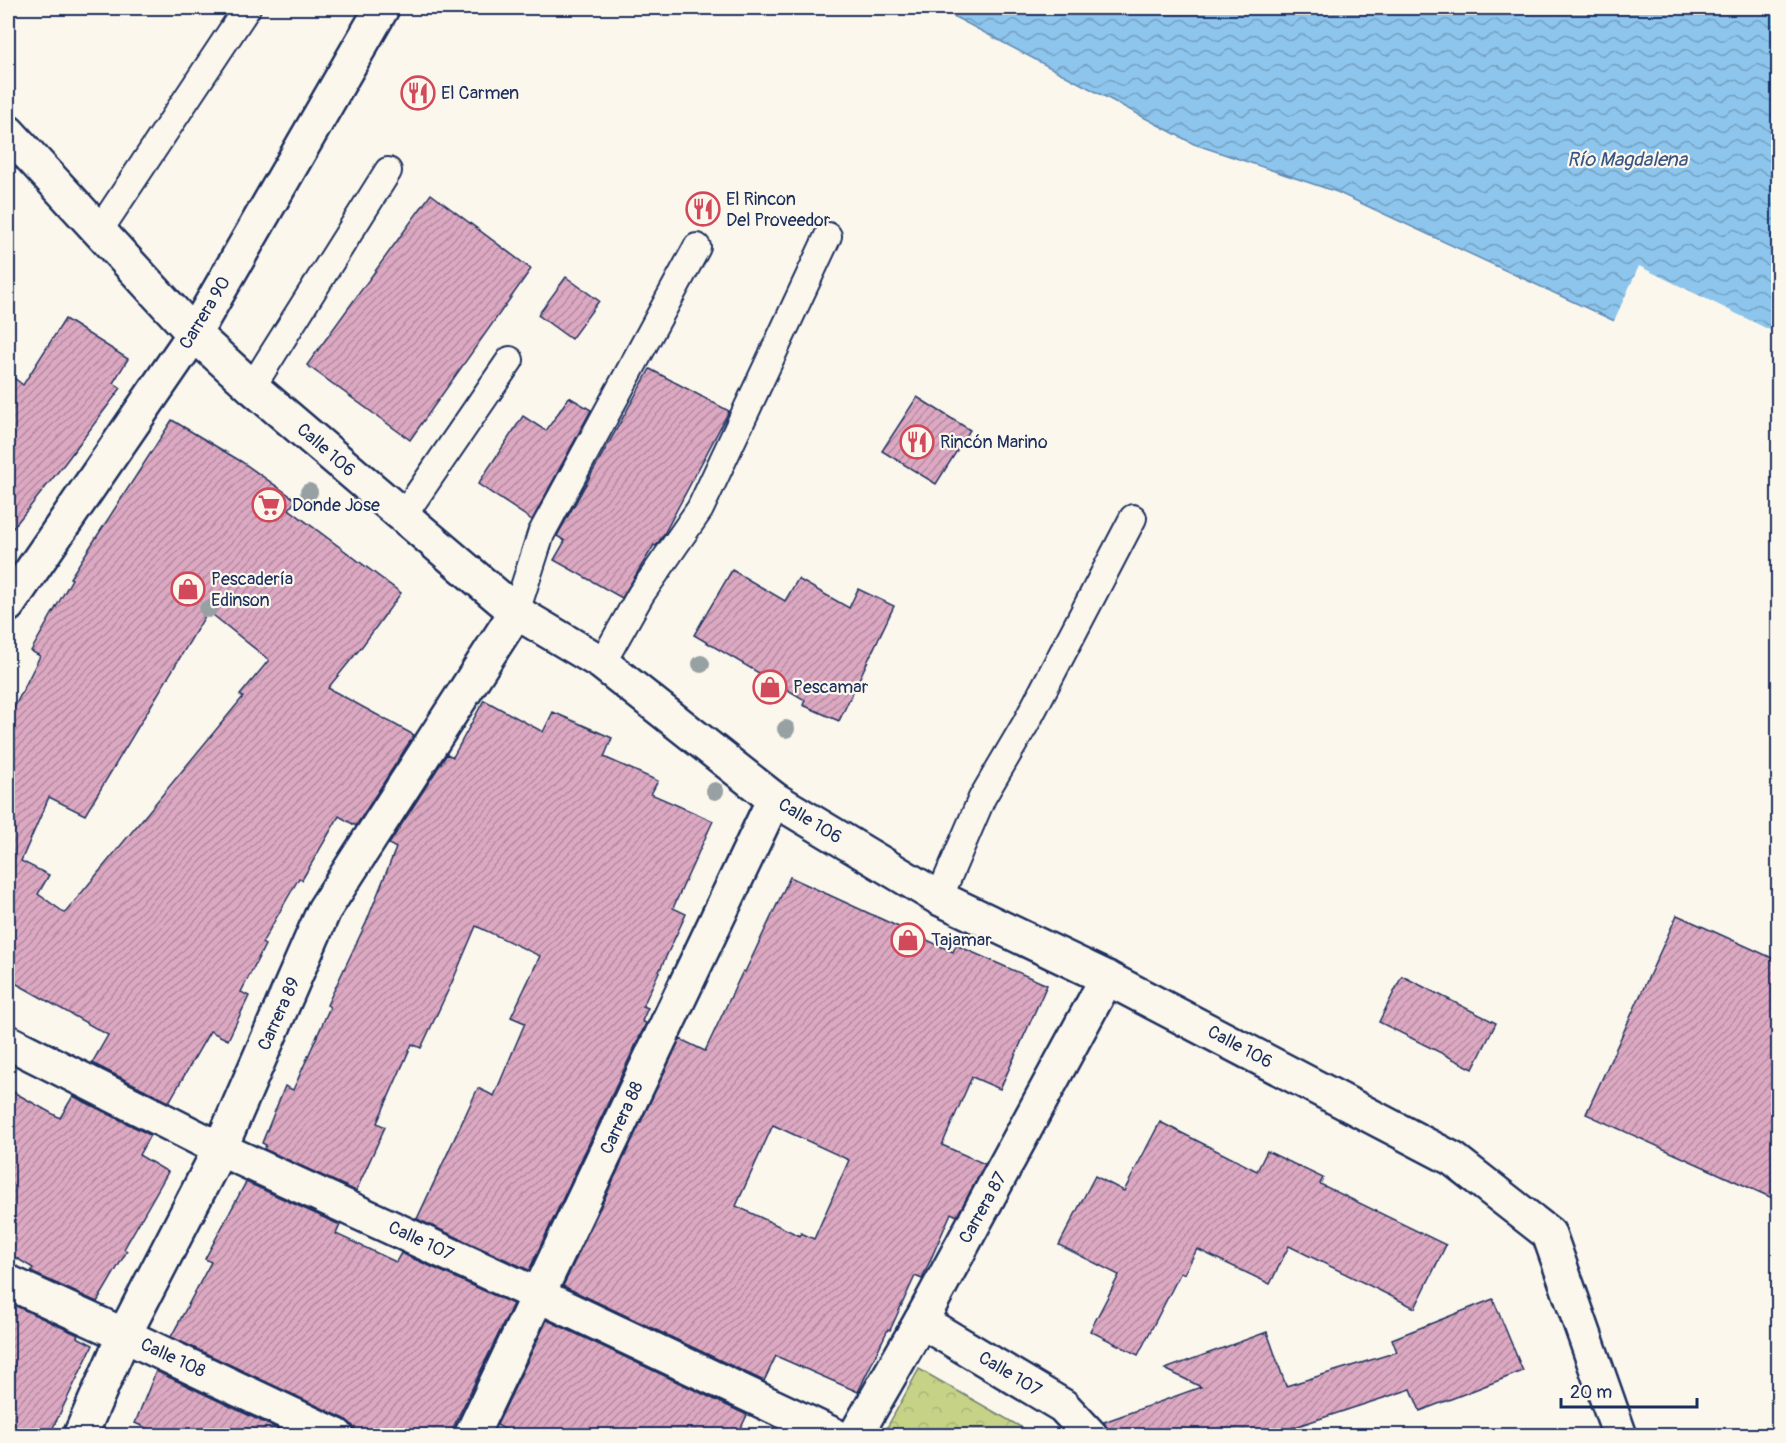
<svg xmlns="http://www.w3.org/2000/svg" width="1786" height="1443" viewBox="0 0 1786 1443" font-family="Pangolin,sans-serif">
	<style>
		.park { fill: url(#park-crowns); stroke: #708072; stroke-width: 1.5 }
		.water { fill: url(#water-waves); stroke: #5f89b3; stroke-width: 1.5 }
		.pier { fill: #fbf7ec }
		.building { fill: url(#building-hatch); stroke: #1b2f5e; stroke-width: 1.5; fill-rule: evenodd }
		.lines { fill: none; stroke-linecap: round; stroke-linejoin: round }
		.service-casing { stroke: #1b2f5e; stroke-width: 30 }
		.minor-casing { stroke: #1b2f5e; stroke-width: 38 }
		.tertiary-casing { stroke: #1b2f5e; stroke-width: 38 }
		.service { stroke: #fbf7ec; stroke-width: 26 }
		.minor { stroke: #fbf7ec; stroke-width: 33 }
		.tertiary { stroke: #fbf7ec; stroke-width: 33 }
		.tree { fill: #97a0a3 }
		.labels { text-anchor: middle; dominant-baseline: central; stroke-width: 4.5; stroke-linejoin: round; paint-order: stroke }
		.poi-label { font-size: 18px; fill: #1b2f5e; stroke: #fbf7ec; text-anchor: start }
		.street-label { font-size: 18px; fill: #1b2f5e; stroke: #fbf7ec }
		.water-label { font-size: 20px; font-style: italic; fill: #385482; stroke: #fbf7ec }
	</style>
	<defs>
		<pattern id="park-crowns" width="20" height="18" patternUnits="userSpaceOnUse" patternTransform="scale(1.5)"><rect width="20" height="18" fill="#c6d286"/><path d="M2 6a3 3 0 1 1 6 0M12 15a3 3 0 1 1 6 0" fill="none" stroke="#aab576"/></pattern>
		<pattern id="water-waves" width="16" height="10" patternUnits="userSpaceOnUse" patternTransform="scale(1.5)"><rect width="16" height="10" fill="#8dc5ec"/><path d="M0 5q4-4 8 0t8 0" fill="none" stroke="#72a0c2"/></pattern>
		<pattern id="building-hatch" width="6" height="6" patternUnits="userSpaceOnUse" patternTransform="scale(1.5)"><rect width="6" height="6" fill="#dda9c2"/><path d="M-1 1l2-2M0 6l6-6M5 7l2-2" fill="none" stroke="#b28aa1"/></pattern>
	</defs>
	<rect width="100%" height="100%" fill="#fbf7ec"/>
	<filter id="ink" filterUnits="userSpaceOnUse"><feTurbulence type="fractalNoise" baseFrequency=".0167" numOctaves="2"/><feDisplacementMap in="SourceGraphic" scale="12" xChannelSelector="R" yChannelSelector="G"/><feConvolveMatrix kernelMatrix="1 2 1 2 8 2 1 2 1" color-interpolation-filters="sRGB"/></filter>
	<g filter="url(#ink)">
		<!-- park -->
		<polygon class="park" points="919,1369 1035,1435 883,1435"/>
		<!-- water -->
		<polygon class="water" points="938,8 1778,8 1778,397 1337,192 1194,144"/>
		<!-- pier -->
		<polygon class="pier" points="1639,266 1778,334 1778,400 1613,323"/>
		<!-- building -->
		<g class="building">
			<polygon points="431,194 531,269 410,440 307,365"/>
			<polygon points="566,277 599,301 571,339 538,315"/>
			<polygon points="65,319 128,359 113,383 121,388 65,463 8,534 8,373 23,385"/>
			<polygon points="650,369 729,411 664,534 656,546 654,545 622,598 554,560 565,541 557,536"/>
			<polygon points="569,397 591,410 532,520 478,484 523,416 546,431"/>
			<polygon points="917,397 970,430 936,484 882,451"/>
			<path d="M172 420 242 462 296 500 289 509 401 593 363 645 328 688 414 735 356 826 339 816 302 880 299 878 262 943 265 945 241 992 249 996 228 1040 210 1031 169 1102 92 1063 108 1035 8 979V720L40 656 31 651 72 579 70 578ZM208 611 269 660 240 695 243 697 65 913 38 894 49 875 21 861 49 797 85 815Z"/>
			<polygon points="732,570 785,601 798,579 849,608 858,589 894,606 839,721 803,705 805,700 694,635"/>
			<polygon points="484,700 543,732 553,712 612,738 604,757 658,781 651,794 713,821 673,908 686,914 643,1006 648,1008 642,1021 646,1023 529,1270 417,1219 478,1088 494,1096 525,1023 511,1017 540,956 476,926 453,980 421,1048 412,1044 377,1123 385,1127 356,1191 264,1149 266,1145 262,1143 285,1086 293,1090 330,1007 327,1005 366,923 396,848 389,844 447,754 453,757"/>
			<path d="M790 877 953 952 956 945 1047 985 1000 1089 972 1077 942 1145 985 1164 957 1216 951 1213 922 1279 915 1276 890 1330 888 1329 858 1392 776 1356 764 1381 563 1286 680 1039 705 1051 743 971 745 972ZM773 1125 849 1160 814 1239 801 1233 800 1236 736 1206Z"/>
			<polygon points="1677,915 1779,961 1779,1201 1586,1114"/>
			<polygon points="1402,976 1496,1023 1473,1069 1379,1022"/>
			<polygon points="8,1089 60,1118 73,1096 150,1135 139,1155 168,1172 124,1249 127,1251 97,1302 31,1272 33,1268 8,1253"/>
			<polygon points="1160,1122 1257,1171 1267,1151 1323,1178 1320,1184 1446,1245 1415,1308 1289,1246 1270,1284 1197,1249 1184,1274 1181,1272 1138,1355 1090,1331 1119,1275 1059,1245 1095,1176 1124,1191"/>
			<polygon points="246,1182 340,1225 336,1234 396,1262 401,1253 513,1304 449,1436 356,1436 353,1426 345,1419 171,1337 211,1262 205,1259"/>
			<polygon points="1493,1299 1523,1371 1420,1411 1411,1389 1267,1436 1109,1436 1104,1422 1201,1387 1165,1369 1267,1332 1286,1386 1397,1352 1392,1339"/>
			<polygon points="14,1305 78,1335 77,1337 93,1345 49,1436 8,1436 8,1318"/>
			<polygon points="547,1320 747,1415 737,1436 517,1436 497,1425"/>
			<polygon points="156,1371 292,1436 164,1436 135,1423"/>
		</g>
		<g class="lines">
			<defs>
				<g id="service">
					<polyline points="99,231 247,8"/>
					<polyline points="252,387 388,171"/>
					<polyline points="403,516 510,360"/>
					<polyline points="516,612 541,534 697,247"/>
					<polyline points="602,663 641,594 700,509 828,236"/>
					<polyline points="939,898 982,798 1026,723 1133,518"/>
				</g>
				<g id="minor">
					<polyline points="8,605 194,334 382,8"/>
					<polyline points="8,1042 220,1149 538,1295 836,1436"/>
					<polyline points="8,1282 124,1335 337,1436"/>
					<polyline points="921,1321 1063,1406 1091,1436"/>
					<polyline points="80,1436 124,1335 220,1149 324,910 516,612"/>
					<polyline points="471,1436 774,799"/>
					<polyline points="855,1436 921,1321 1107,978"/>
				</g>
				<polyline id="tertiary" points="8,132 194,334 252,387 516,612 602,663 774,799 939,898 1107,978 1453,1159 1549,1234 1620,1436"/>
			</defs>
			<!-- service casing -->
			<use href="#service" class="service-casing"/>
			<!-- minor casing -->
			<use href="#minor" class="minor-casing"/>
			<!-- tertiary casing -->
			<use href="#tertiary" class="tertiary-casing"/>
			<!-- service -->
			<use href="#service" class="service"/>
			<!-- minor -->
			<use href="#minor" class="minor"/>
			<!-- tertiary -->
			<use href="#tertiary" class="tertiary"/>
		</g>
		<!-- trees -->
		<g class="tree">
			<circle cx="309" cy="492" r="9"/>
			<circle cx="208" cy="609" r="9"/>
			<circle cx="701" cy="664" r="9"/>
			<circle cx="786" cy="729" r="9"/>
			<circle cx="715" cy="791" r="9"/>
		</g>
	</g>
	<!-- icons -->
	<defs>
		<symbol id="restaurant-ring" viewBox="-11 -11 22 22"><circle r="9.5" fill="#fbf7ec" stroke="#d1495b" stroke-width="1.5"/><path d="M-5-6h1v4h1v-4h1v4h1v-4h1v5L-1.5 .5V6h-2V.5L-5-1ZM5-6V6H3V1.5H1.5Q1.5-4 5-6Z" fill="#d1495b"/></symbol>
		<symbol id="supermarket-ring" viewBox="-11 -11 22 22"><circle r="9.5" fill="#fbf7ec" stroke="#d1495b" stroke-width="1.5"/><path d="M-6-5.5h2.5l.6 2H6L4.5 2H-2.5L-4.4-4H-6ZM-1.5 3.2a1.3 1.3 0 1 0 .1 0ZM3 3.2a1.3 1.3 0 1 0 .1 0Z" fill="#d1495b"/></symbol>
		<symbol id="shop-ring" viewBox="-11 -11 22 22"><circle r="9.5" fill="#fbf7ec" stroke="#d1495b" stroke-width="1.5"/><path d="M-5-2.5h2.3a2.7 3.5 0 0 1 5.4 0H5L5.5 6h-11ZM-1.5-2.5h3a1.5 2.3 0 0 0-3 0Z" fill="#d1495b"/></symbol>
	</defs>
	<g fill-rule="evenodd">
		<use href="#restaurant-ring" x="399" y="74" width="38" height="38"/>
		<use href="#restaurant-ring" x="684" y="190" width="38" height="38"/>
		<use href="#restaurant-ring" x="898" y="423" width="38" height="38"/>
		<use href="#supermarket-ring" x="250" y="486" width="38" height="38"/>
		<use href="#shop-ring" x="169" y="570" width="38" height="38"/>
		<use href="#shop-ring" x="751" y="668" width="38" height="38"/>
		<use href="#shop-ring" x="889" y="921" width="38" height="38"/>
	</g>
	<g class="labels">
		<!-- poi labels -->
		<g class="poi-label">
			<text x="441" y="93">El Carmen</text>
			<text x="726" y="199">El Rincon<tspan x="726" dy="21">Del Proveedor</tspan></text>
			<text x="940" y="442">Rincón Marino</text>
			<text x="292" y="505">Donde Jose</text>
			<text x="211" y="579">Pescadería<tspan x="211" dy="21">Edinson</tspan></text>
			<text x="793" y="687">Pescamar</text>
			<text x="931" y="940">Tajamar</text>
		</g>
		<!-- street labels -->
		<g class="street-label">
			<text transform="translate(205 313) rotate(-59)">Carrera 90</text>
			<text transform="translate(326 450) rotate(41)">Calle 106</text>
			<text transform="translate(810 821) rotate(31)">Calle 106</text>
			<text transform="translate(279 1014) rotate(-66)">Carrera 89</text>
			<text transform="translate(1240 1047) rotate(28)">Calle 106</text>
			<text transform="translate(622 1118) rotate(-65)">Carrera 88</text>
			<text transform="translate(983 1208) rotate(-61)">Carrera 87</text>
			<text transform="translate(421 1241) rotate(25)">Calle 107</text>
			<text transform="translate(173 1358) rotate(25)">Calle 108</text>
			<text transform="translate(1010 1374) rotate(31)">Calle 107</text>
		</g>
		<!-- water labels -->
		<g class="water-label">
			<text x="1627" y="159">Río Magdalena</text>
		</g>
	</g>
	<!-- margin -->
	<rect width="1786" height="1443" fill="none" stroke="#fbf7ec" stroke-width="30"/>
	<rect x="15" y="15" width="1756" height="1413" fill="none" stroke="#1b2f5e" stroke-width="2" filter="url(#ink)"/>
	<!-- scale -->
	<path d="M1561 1398v9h136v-9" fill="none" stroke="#1b2f5e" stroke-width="3"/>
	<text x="1570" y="1398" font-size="18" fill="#1b2f5e" stroke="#fbf7ec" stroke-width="4.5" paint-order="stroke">20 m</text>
</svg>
